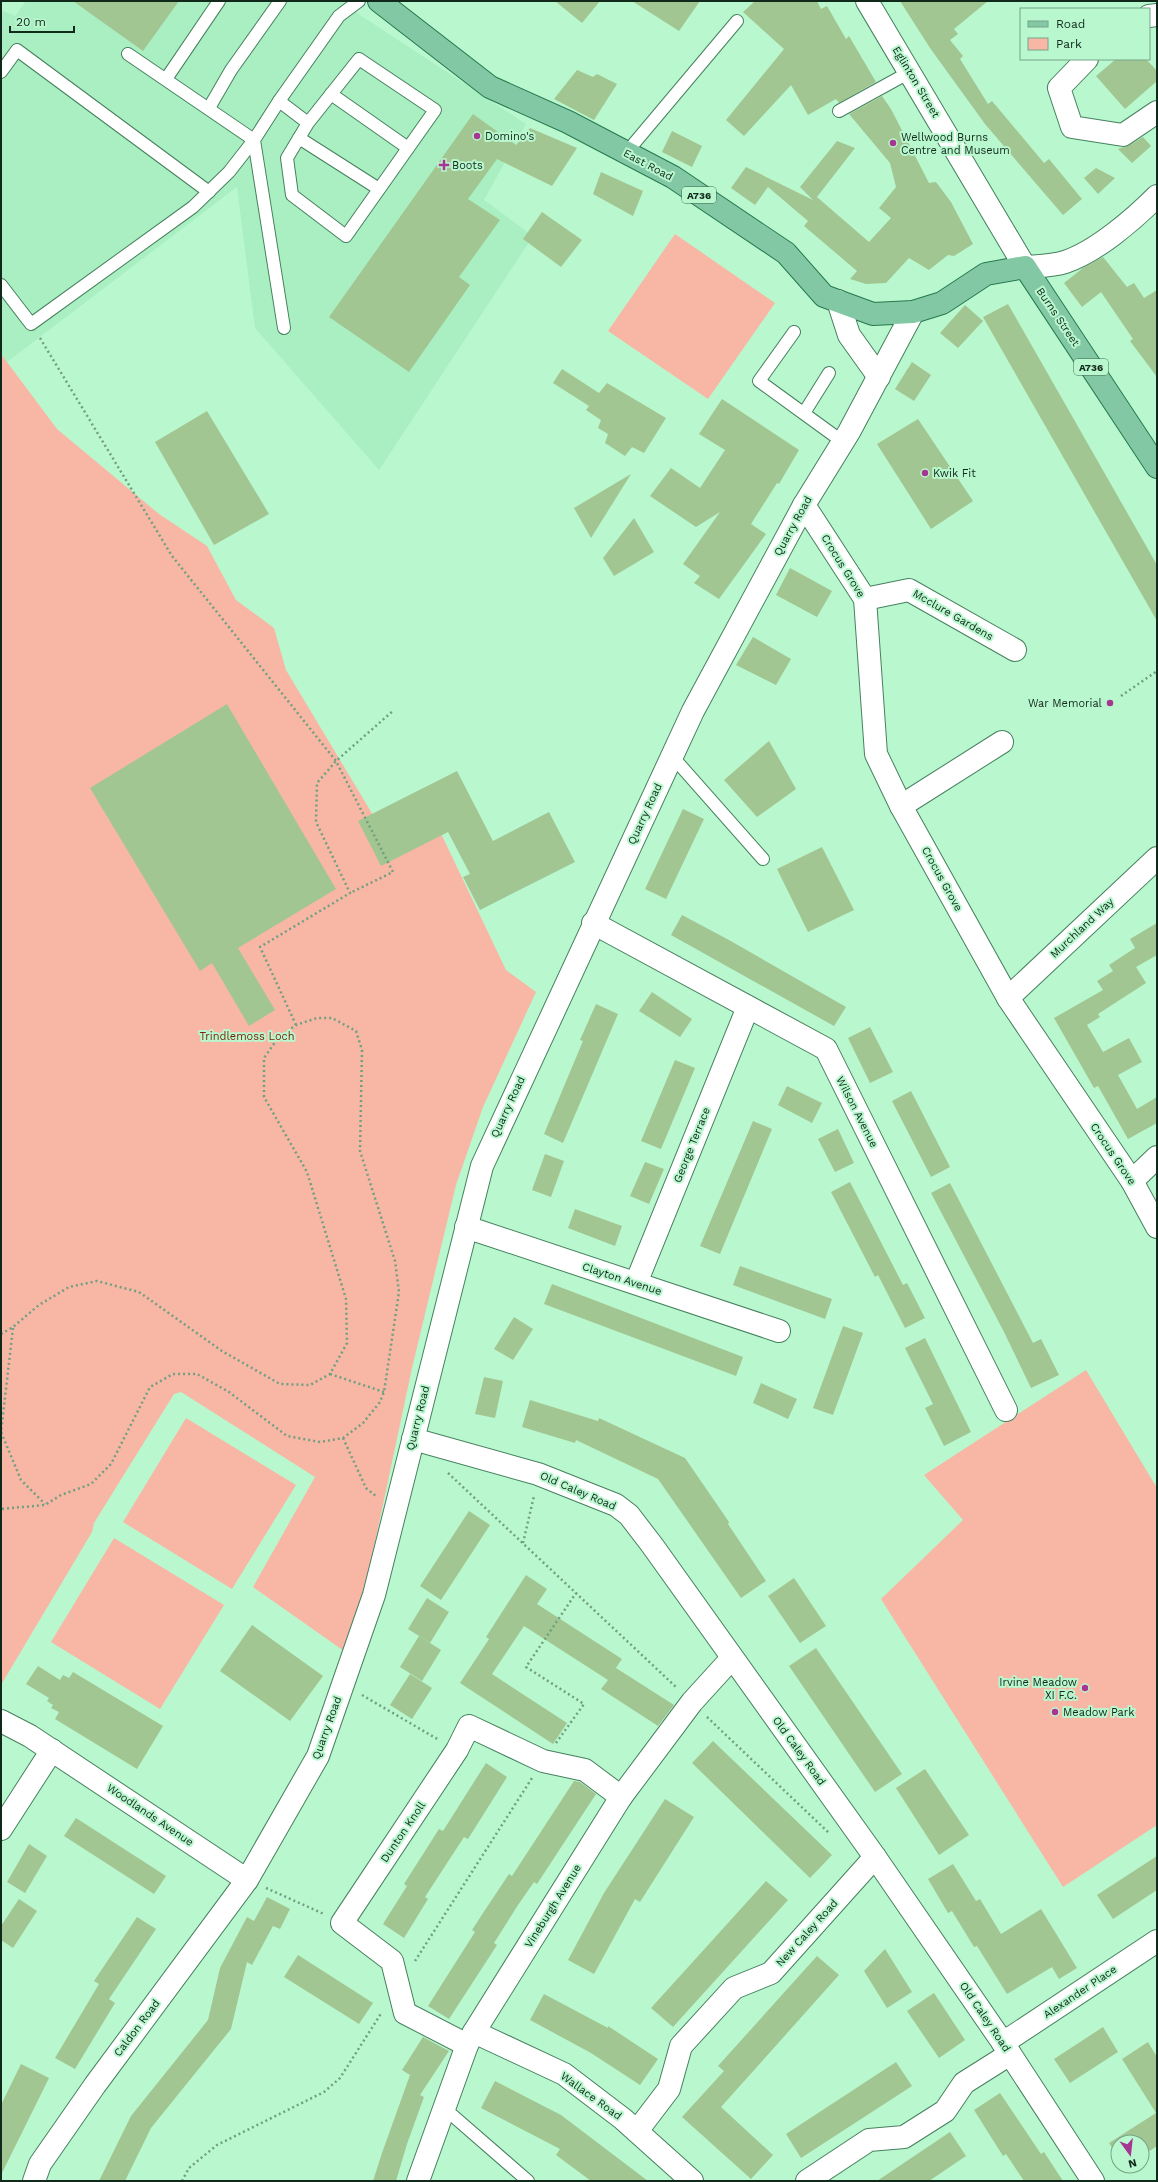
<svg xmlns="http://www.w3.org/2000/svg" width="1158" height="2182" viewBox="0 0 1158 2182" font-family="'Work Sans',sans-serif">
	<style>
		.built { fill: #a9efc2 }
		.green { fill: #f8b7a5 }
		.building { fill: #a2c691 }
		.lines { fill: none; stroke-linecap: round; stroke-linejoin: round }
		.service-casing { stroke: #46815e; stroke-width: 14 }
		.minor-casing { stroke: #46815e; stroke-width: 24 }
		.primary-casing { stroke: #25794d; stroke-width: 24 }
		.path { stroke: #709f81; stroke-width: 2.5; stroke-dasharray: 2 3; stroke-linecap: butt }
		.service { stroke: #fff; stroke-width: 12 }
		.minor { stroke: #fff; stroke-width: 22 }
		.primary { stroke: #83c8a4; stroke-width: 22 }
		.poi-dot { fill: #a73693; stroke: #b9f7cf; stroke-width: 1.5 }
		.labels { text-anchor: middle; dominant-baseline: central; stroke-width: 4; stroke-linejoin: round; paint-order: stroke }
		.shield { fill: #b9f7cf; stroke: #436750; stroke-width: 1 }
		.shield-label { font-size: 10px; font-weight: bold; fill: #10291a }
		.street-label { font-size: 11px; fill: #10291a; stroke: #b9f7cf }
		.poi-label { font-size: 11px; fill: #10291a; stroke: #b9f7cf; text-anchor: start }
		.park-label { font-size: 11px; fill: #7c2308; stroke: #b9f7cf }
	</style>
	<rect width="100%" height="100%" fill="#b9f7cf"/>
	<!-- built -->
	<polygon class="built" points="26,1 343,1 360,15 526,124 484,200 533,236 379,470 255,328 237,187 7,362 1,354 1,10 15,16"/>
	<!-- green -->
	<g class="green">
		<polygon points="675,234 775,303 708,399 608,331"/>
		<polygon points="1,354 57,429 159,514 207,546 236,600 274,628 286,670 382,830 436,823 506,970 536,992 483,1107 456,1185 412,1368 364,1594 344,1651 253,1587 315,1477 181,1392 174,1394 94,1523 92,1532 1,1685"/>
		<polygon points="1086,1370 1157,1488 1157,1825 1063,1887 881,1599 963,1520 924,1475"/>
		<polygon points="186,1418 296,1485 232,1589 123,1522"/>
		<polygon points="114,1538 224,1605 160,1709 51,1642"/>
	</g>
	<!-- building -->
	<g class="building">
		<polygon points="73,1 179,1 143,51"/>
		<polygon points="555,1 600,1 582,23"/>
		<polygon points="632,1 700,1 679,31"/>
		<polygon points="755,1 817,1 821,9 827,6 846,39 849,36 876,82 839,103 836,99 808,115 791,85 744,136 726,120 784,49 743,12"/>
		<polygon points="900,1 988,1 954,29 958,34 950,40 963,56 960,59 988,104 992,101 1044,163 1049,159 1082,199 1063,215 985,124 930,48"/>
		<polygon points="1116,59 1146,59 1157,71 1157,81 1125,109 1096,76"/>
		<polygon points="577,70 593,77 597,74 617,84 594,120 554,99"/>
		<polygon points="882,96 891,109 929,183 936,182 951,202 973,244 954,256 948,255 929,270 909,258 886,283 866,284 850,279 857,271 804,226 808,221 768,187 755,205 731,188 746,167 813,200 800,187 837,141 855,148 817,197 869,242 891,218 879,208 896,187 890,163 849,114"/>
		<polygon points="473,114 516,145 530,128 577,148 552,186 497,159 468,199 500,220 459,277 470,285 409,372 329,317"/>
		<polygon points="672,131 702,146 692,167 662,152"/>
		<polygon points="1143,137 1151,146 1132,163 1118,149 1130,145"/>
		<polygon points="1096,168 1115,178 1098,194 1084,178"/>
		<polygon points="601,172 643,191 633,216 593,194"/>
		<polygon points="542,212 582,240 561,267 523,239"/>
		<polygon points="1103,257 1127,287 1134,283 1144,298 1157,290 1157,377 1130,341 1133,339 1101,292 1082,307 1064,283 1083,268"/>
		<polygon points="1008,304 1157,565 1157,621 983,317"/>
		<polygon points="965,305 983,321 958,348 940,333"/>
		<polygon points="912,362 931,375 914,401 895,389"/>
		<polygon points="562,369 599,393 607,383 666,418 644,453 632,447 625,456 605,443 608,434 598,428 601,420 586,410 589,406 553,383"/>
		<polygon points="722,399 799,450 779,484 777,483 751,524 766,534 719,599 694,583 700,576 683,564 720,512 696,527 650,496 671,468 700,488 725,450 699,434"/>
		<polygon points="207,411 269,514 214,545 155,442"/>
		<polygon points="918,419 973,501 931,529 877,444"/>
		<polygon points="631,474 591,538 574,508"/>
		<polygon points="634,518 654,552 614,576 603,558"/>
		<polygon points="790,568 832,591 817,617 776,595"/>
		<polygon points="753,637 791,659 776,685 736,665"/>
		<polygon points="227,704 336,889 238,948 275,1010 249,1026 212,963 200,971 90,788"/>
		<polygon points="769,741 796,789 757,817 724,780"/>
		<polygon points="457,771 493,841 549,812 575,862 480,910 463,877 470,874 448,832 381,866 358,821"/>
		<polygon points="683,809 704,819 666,899 645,889"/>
		<polygon points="822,847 854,910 808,932 777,869"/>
		<polygon points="682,915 729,940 846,1007 834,1026 671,935"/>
		<polygon points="1157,923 1157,955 1136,967 1146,983 1098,1014 1100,1017 1087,1025 1103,1052 1129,1038 1142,1062 1118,1075 1137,1109 1157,1097 1157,1123 1128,1139 1098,1086 1094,1088 1054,1018 1103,990 1097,981 1113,971 1109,965 1135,948 1130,939"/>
		<polygon points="652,992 692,1019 680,1037 639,1011"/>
		<polygon points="596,1004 618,1014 563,1143 544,1134 583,1041 580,1040"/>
		<polygon points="870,1027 893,1072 870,1083 848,1038"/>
		<polygon points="675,1060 695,1068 661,1149 641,1141"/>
		<polygon points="787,1086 822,1103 812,1123 778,1105"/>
		<polygon points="911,1091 950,1167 931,1177 892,1101"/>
		<polygon points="753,1121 772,1129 720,1254 700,1246"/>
		<polygon points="838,1129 854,1163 835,1172 818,1139"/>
		<polygon points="545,1154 564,1161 551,1197 532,1190"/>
		<polygon points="645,1162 664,1169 649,1204 630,1196"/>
		<polygon points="850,1182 903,1285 907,1283 925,1318 905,1328 878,1275 875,1277 831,1192"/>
		<polygon points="950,1183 1033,1343 1041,1339 1059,1375 1031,1388 1003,1330 931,1193"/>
		<polygon points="575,1209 622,1226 615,1246 568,1228"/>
		<polygon points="740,1266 832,1299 825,1319 733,1285"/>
		<polygon points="552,1284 743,1357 736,1376 544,1304"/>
		<polygon points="514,1317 533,1329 513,1360 494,1349"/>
		<polygon points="843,1326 863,1333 833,1415 813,1408"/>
		<polygon points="925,1338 971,1432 944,1446 925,1408 933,1404 905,1348"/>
		<polygon points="484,1377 503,1381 495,1418 475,1414"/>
		<polygon points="761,1383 797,1399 788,1419 753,1403"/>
		<polygon points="530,1400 598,1421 599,1418 685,1458 729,1522 728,1524 766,1581 741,1598 658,1479 576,1440 575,1443 522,1427"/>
		<polygon points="469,1511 490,1525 441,1600 420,1586"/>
		<polygon points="526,1575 547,1589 537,1604 622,1659 609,1678 616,1668 674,1705 658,1726 601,1689 608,1680 524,1626 492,1674 567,1723 553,1744 460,1683 489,1639 486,1637"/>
		<polygon points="794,1578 826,1626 800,1643 768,1596"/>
		<polygon points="427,1598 449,1612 430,1643 408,1629"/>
		<polygon points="252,1625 323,1676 290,1721 220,1671"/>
		<polygon points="419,1636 441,1650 422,1681 400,1667"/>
		<polygon points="816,1648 902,1774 875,1792 789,1666"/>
		<polygon points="38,1666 60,1680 63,1675 69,1678 73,1672 163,1726 137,1769 55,1719 59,1712 51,1708 53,1705 47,1701 49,1698 26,1684"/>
		<polygon points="410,1674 432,1688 412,1719 390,1705"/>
		<polygon points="713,1741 832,1855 810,1878 692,1763"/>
		<polygon points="486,1763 507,1777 468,1839 464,1837 425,1897 428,1899 404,1938 383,1924 407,1886 404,1884 439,1829 443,1831"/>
		<polygon points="925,1769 969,1835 939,1855 896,1788"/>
		<polygon points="574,1781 580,1782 596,1794 537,1884 534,1882 518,1905 494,1943 497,1945 449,2019 428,2006 475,1932 472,1930 485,1910 509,1874 512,1876"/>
		<polygon points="665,1799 694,1817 640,1902 635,1899 594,1974 568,1960 604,1893"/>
		<polygon points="76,1818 166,1876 154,1894 64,1836"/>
		<polygon points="29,1844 47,1856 25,1893 7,1882"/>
		<polygon points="1157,1856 1157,1890 1113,1919 1097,1895"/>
		<polygon points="953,1864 976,1901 980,1899 1001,1934 1041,1909 1077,1968 1059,1979 1052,1967 1007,1994 977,1946 974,1947 952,1911 948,1913 928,1879"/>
		<polygon points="766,1881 788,1900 673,2027 651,2008"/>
		<polygon points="267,1897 290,1909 280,1929 273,1926 252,1965 247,1962 231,2029 151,2128 125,2181 99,2181 131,2116 208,2020 220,1968 247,1917 254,1921"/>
		<polygon points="19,1899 37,1911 13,1948 1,1940 1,1926"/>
		<polygon points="137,1917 156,1929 109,1999 115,2003 75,2069 55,2058 99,1984 94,1981"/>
		<polygon points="885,1949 912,1992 887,2008 864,1971"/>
		<polygon points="298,1955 373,2003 359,2024 284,1977"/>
		<polygon points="817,1956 839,1975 721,2107 773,2155 751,2179 682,2117 724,2071 718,2066"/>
		<polygon points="934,1993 965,2040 939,2058 907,2011"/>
		<polygon points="544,1994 608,2028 608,2026 658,2059 640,2085 591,2053 530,2020"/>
		<polygon points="1103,2027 1118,2052 1070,2083 1054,2059"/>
		<polygon points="423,2037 449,2051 420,2095 424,2097 407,2144 396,2181 373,2181 382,2153 410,2075 402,2070"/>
		<polygon points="1148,2042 1157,2057 1157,2146 1142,2156 1142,2142 1118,2142 1118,2158 1109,2143 1156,2113 1122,2059"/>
		<polygon points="896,2062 912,2086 801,2158 786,2134"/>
		<polygon points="21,2064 49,2078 1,2175 1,2105"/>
		<polygon points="495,2081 561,2115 648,2181 591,2181 556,2155 560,2149 481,2108"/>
		<polygon points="1000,2093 1041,2154 1044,2152 1063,2181 1024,2181 1006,2154 1003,2156 974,2110"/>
		<polygon points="950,2132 966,2156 929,2181 877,2181"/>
	</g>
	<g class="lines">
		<defs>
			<g id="service">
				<polyline points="1,72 17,50 209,192"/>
				<polyline points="166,79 219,1"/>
				<polyline points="331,94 408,148"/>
				<polyline points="279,101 308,123 359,59 435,110 346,236 292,195 287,158 308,123"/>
				<polyline points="209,108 231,70 280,1"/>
				<polyline points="839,111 910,72"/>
				<polyline points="299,138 379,189"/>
				<polyline points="626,153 737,21"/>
				<polyline points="1,285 31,324 193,207 229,172 254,140 128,54"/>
				<polyline points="284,328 254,140 279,101 339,16 359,1"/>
				<polyline points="794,332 759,381 843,442"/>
				<polyline points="804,413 829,373"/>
				<polyline points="672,756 763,859"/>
				<polyline points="444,2108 528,2181"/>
			</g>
			<g id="minor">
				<path d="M867 1 1025 267C1038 266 1053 266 1065 262 1096 252 1134 219 1157 196"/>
				<polyline points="1149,16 1157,15"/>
				<polyline points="1087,59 1059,88 1072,127 1123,135 1157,112"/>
				<polyline points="838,301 849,335 879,377"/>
				<polyline points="804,505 865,599 876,754 901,806 1008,998 1132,1181 1157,1227"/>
				<polyline points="865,599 909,590 1015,650"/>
				<polyline points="901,806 1002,742"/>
				<polyline points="593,923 826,1049 1006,1410"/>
				<polyline points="1008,998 1157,858"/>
				<polyline points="1132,1181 1157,1157"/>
				<polyline points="466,1227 779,1331"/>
				<polyline points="636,1283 748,1007"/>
				<polyline points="413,1439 538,1474 616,1505 629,1515 652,1545 875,1857 1003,2043 1093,2181"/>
				<polyline points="1,1721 30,1736 247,1880"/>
				<polyline points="1,1829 52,1750"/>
				<polyline points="474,2032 564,2074 623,2119 692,2181"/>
				<polyline points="1003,2043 1157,1941"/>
				<polyline points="467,2045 405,2013 392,1961 342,1923 457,1750 469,1726 543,1761 585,1770 621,1797"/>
				<polyline points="637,2131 669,2089 681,2046 734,1988 771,1973 875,1857"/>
				<polyline points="34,2181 40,2164 95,2085 247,1880 318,1756 374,1595 482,1166 693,711 804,505 849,432 913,312"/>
				<polyline points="418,2181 467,2045 474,2032 621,1797 692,1702 732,1658"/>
				<polyline points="807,2181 869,2140 904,2137 945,2111 964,2083 1010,2054"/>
			</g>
			<polyline id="primary" points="379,1 490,87 568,122 673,177 786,253 824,296 873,314 913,312 942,303 986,274 1025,267 1157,467"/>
		</defs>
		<!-- service casing -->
		<use href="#service" class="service-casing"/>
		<!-- minor casing -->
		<use href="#minor" class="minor-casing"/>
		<!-- primary casing -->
		<use href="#primary" class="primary-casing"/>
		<!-- path -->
		<g class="path">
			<polyline points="40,338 172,556 336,761 393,872 350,893"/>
			<polyline points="1121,696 1157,671"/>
			<polyline points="296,1025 260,947 350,893 316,822 317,783 336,761 394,710"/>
			<polyline points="13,1328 1,1432 21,1480 45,1504"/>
			<polyline points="1,1334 13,1327 39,1305 69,1287 97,1281 139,1292 222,1351 280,1384 310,1385 330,1374 347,1343 346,1299 307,1172 264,1097 264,1058 278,1038 296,1025 317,1018 332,1018 356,1031 362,1050 360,1151 395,1261 399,1292 384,1392 380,1402 363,1423 343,1438 320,1442 287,1436 229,1392 197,1374 173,1374 150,1387 111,1464 91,1484 61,1495 45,1505 1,1509"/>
			<polyline points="330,1374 384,1392"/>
			<polyline points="343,1438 366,1488 377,1497"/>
			<polyline points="448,1473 676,1687"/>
			<polyline points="523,1543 534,1496"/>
			<polyline points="362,1695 439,1740"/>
			<polyline points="707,1717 829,1833"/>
			<polyline points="556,1743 584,1704 526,1667 576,1593"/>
			<polyline points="266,1888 324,1914"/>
			<polyline points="415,1961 532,1778"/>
			<polyline points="182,2181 189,2168 217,2145 324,2092 340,2078 382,2012"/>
		</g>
		<!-- service -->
		<use href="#service" class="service"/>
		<!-- minor -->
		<use href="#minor" class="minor"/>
		<!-- primary -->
		<use href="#primary" class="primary"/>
	</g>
	<!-- markers -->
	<g class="poi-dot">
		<circle cx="477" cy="136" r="4"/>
		<circle cx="893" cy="143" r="4"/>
		<path d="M442 159h4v4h4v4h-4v4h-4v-4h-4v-4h4z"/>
		<circle cx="925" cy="473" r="4"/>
		<circle cx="1110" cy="703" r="4"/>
		<circle cx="1085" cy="1688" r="4"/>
		<circle cx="1055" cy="1712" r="4"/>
	</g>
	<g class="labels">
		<!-- shield labels -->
		<g class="shield">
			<rect x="682" y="187" width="34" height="16" rx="3"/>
			<rect x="1074" y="359" width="34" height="16" rx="3"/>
		</g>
		<g class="shield-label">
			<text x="699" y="195">A736</text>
			<text x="1091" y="367">A736</text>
		</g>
		<!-- street labels -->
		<g class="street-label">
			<text transform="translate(916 82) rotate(59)">Eglinton Street</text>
			<text transform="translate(648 165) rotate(28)">East Road</text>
			<text transform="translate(1058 317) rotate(56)">Burns Street</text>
			<text transform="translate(793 526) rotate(-61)">Quarry Road</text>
			<text transform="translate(843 566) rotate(58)">Crocus Grove</text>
			<text transform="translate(953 615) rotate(30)">Mcclure Gardens</text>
			<text transform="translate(645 814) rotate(-65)">Quarry Road</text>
			<text transform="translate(942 879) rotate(61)">Crocus Grove</text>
			<text transform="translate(1082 928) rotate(-43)">Murchland Way</text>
			<text transform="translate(508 1107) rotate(-65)">Quarry Road</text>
			<text transform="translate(857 1112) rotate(63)">Wilson Avenue</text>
			<text transform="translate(692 1145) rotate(-68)">George Terrace</text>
			<text transform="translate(1113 1154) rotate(56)">Crocus Grove</text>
			<text transform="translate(622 1279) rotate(18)">Clayton Avenue</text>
			<text transform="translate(418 1418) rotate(-76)">Quarry Road</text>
			<text transform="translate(578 1491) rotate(23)">Old Caley Road</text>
			<text transform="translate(327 1728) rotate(-70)">Quarry Road</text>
			<text transform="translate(799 1751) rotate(54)">Old Caley Road</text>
			<text transform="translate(150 1815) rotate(34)">Woodlands Avenue</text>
			<text transform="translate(403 1832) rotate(-56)">Dunton Knoll</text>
			<text transform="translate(553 1906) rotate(-58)">Vineburgh Avenue</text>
			<text transform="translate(807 1933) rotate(-48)">New Caley Road</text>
			<text transform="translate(1080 1992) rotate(-34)">Alexander Place</text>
			<text transform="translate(985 2017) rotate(56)">Old Caley Road</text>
			<text transform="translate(137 2028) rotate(-53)">Caldon Road</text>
			<text transform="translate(591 2096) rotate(36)">Wallace Road</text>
		</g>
		<!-- poi labels -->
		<g class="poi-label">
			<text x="485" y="136">Domino's</text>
			<text x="901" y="137">Wellwood Burns<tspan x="901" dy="13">Centre and Museum</tspan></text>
			<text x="452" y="165">Boots</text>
			<text x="933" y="473">Kwik Fit</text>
			<text x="1102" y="703" text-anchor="end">War Memorial</text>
			<text x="1077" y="1682" text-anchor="end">Irvine Meadow<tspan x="1077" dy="13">XI F.C.</tspan></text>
			<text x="1063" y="1712">Meadow Park</text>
		</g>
		<!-- park labels -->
		<g class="park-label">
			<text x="247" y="1036">Trindlemoss Loch</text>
		</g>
	</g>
	<!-- border -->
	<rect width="1158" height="2182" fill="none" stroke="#10291a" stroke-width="4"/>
	<!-- legend -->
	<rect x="1020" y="8" width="130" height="52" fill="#b9f7cf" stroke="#75a587"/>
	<rect x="1028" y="21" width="20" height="6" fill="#83c8a4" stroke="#75a587"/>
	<text x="1056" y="28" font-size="12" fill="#10291a">Road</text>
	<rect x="1028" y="38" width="20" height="12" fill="#f8b7a5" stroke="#75a587"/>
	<text x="1056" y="48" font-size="12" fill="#10291a">Park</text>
	<!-- north arrow -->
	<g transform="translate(1130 2154) rotate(165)"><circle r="19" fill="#b9f7cf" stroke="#75a587"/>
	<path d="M0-3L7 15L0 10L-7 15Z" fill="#a73693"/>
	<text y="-6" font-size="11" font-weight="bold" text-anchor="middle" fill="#10291a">N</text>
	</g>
	<!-- scale -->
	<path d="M10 26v6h64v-6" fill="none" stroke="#10291a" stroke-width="2"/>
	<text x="16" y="26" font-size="12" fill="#10291a" stroke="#b9f7cf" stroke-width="3" paint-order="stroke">20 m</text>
</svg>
